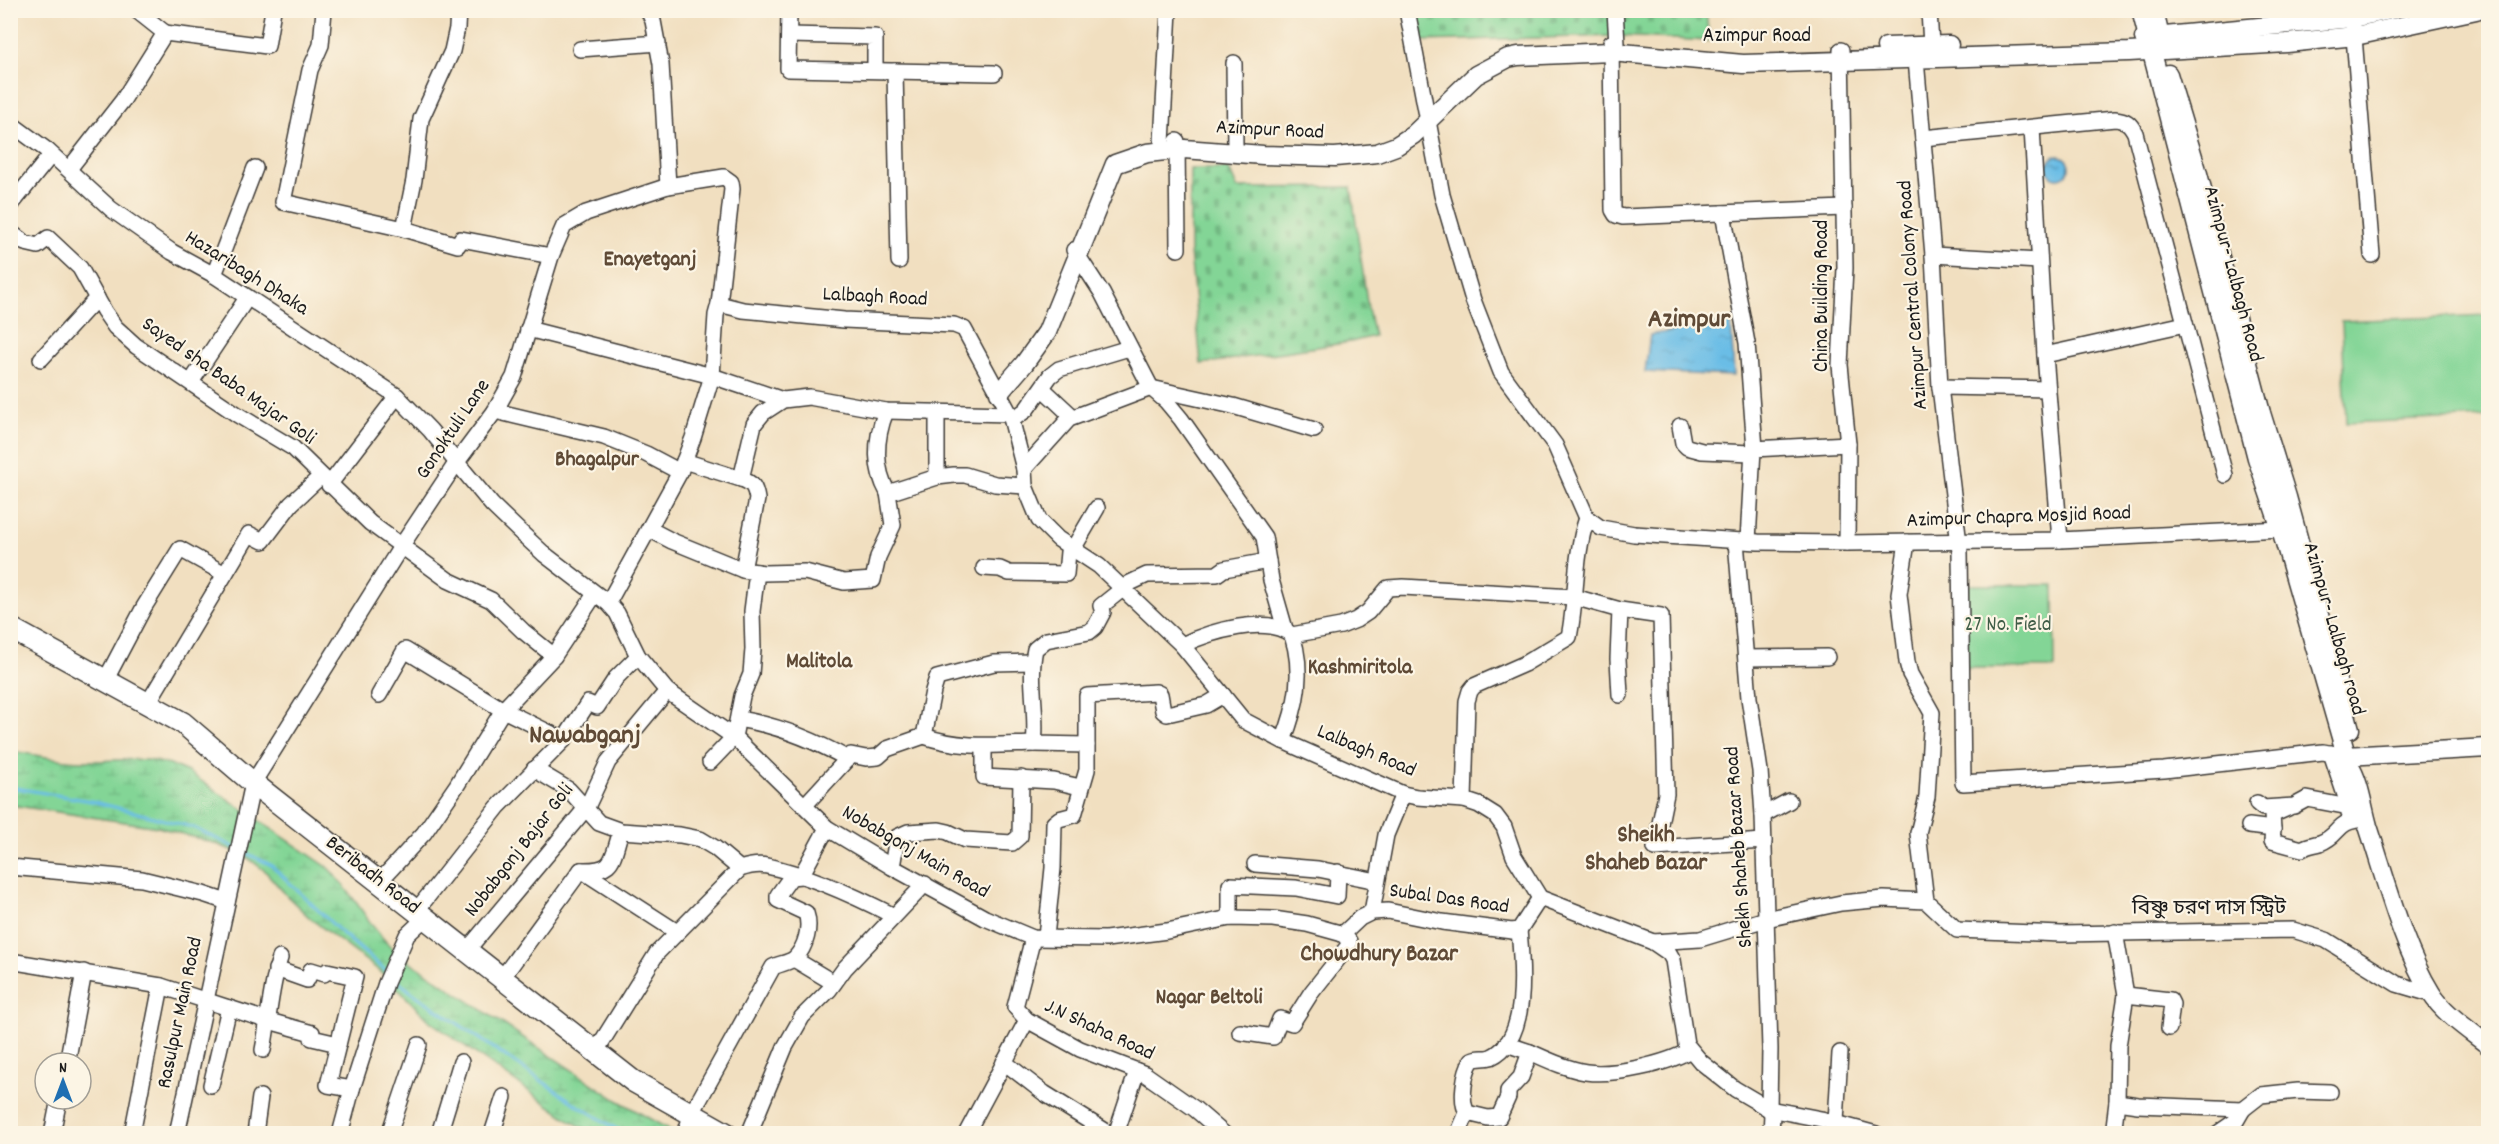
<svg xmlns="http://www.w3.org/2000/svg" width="2499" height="1144" viewBox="0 0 2499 1144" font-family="Dekko,'Noto Sans Bengali',sans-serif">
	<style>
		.green { fill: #83d596; stroke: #507859; stroke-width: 1.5 }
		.wetland { fill: url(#wetland-marsh); stroke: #507859; stroke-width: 1.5 }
		.cemetery { fill: url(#cemetery-stones); stroke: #507859; stroke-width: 1.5 }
		.water { fill: url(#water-ripples); stroke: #436c81; stroke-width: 1.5 }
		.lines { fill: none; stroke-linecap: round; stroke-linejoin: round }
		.stream { stroke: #6abde6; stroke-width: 3 }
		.minor-casing { stroke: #3c3935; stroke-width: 18 }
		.major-casing { stroke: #3c3935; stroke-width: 21 }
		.highway-casing { stroke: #3c3935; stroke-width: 24 }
		.minor { stroke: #fff; stroke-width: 15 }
		.major { stroke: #fff; stroke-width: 18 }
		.highway { stroke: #fff; stroke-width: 21 }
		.labels { text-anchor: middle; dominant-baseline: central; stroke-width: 4.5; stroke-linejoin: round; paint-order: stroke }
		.street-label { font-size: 21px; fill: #1c1c1c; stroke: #fcf5e5 }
		.park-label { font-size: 21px; fill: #405d47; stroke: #fcf5e5 }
		.neighbourhood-label { font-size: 22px; font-weight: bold; fill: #5f4a36; stroke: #fcf5e5 }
		.quarter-label { font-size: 24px; font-weight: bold; fill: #5f4a36; stroke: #fcf5e5 }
		.district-label { font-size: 27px; font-weight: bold; fill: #5f4a36; stroke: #fcf5e5 }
	</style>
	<defs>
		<pattern id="wetland-marsh" width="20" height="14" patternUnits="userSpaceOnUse" patternTransform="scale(1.5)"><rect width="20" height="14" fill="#83d596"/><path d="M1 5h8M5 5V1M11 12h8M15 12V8" fill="none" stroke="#71b681"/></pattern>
		<pattern id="cemetery-stones" width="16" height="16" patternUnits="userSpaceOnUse" patternTransform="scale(1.5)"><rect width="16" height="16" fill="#83d596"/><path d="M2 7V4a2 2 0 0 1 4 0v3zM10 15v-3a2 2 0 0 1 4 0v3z" fill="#71b681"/></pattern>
		<pattern id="water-ripples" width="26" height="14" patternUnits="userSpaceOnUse" patternTransform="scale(1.5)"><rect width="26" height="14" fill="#6abde6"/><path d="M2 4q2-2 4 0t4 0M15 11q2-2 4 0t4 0" fill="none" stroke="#5ba2c5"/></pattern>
	</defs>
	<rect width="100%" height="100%" fill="#fcf5e5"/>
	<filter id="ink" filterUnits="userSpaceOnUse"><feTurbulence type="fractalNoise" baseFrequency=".0167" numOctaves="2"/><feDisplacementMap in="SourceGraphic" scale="12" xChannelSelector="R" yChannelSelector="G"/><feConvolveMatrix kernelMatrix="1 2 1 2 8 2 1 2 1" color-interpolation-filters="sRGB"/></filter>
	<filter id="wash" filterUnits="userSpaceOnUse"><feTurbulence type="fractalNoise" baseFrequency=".008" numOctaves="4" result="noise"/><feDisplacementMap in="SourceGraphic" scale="24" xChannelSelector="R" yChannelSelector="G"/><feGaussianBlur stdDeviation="1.35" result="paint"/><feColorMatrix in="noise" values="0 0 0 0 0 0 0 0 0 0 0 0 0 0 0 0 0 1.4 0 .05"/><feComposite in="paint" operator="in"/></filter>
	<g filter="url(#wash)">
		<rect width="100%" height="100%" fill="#f1dfc0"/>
		<!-- green -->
		<g class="green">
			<polygon points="2488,315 2488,417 2346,423 2342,321"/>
			<polygon points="1962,585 2054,585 2055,668 1962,668"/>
		</g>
		<!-- wetland -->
		<path class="wetland" d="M10 751C33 754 56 760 79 761 122 762 146 752 188 772L326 866C354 892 368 927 397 953L617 1100 675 1133H593L571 1121 431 1022 381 972 311 919 287 896 265 871 244 855 214 843 158 827 11 805Z"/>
		<!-- cemetery -->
		<g class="cemetery">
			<polygon points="1410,11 1706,11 1709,41 1619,36 1418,41"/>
			<polygon points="1190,169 1229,169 1237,188 1351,187 1368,309 1374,336 1351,342 1201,364 1190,252"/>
		</g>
		<!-- water -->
		<g class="water">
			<circle cx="2058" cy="167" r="11"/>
			<polygon points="1731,321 1734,376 1645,372 1650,335"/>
		</g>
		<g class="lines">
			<!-- stream -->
			<g class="stream">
				<polyline points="10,787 91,801 192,827 234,847"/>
				<polyline points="242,851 271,865 343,934 386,971"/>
				<polyline points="394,977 410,991 577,1105 625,1134"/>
			</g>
		</g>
	</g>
	<g filter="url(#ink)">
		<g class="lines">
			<defs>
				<g id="minor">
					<polyline points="324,10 321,45 310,70 283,202 404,229 458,245 461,239 551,256"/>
					<polyline points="648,10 653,21 661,64 668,186"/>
					<polyline points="789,10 788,69 994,73"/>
					<polyline points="1407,10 1442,195 1473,300 1501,372 1555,445 1587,518 1601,528 1634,534 1758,542 1847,543 2060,540 2281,529"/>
					<polyline points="1615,10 1617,44"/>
					<polyline points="1929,10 1931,46"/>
					<polyline points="2353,25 2372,255"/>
					<polyline points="165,33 267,46 273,10"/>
					<polyline points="789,35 875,37 875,70"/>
					<polyline points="1611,43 1613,210 1616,215 1623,217 1844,208"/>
					<polyline points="1915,48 1933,255 1940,387 1960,552 1963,783 2164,770 2323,752 2346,756"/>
					<polyline points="580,49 658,43"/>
					<polyline points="1841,50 1845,268 1840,365 1848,444 1847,543"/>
					<polyline points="1234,63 1235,146"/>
					<polyline points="895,71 899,261"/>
					<polyline points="10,123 48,151 111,209 172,252 214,275 397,396 430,430 492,505 517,529 544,554 608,603 617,613 638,656 667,691 734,737 827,828 892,867 985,918 1033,938 1106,939 1167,931 1230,918 1273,919 1307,924 1343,934"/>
					<polyline points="2032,128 2045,355 2060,540"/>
					<path d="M1923 138 2115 119C2126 120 2130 123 2135 133L2225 475"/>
					<polyline points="1177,141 1178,249"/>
					<polyline points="1162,143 1169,10"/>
					<polyline points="69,169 123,100 165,33 136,10"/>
					<polyline points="10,206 51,155"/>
					<polyline points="1723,213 1747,343 1755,449"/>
					<polyline points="404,229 414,180 421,119 452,51 457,28 458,10"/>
					<polyline points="10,232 25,243 38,246 48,238 80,268 104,311 115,327 136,346 238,415 293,448 370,523 448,580 491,600 523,631 554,656"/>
					<polyline points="1074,250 1102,293 1151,388 1166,401 1181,419 1264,537 1271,580 1285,629"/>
					<polyline points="1933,255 2039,261"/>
					<polyline points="214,275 255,168"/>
					<polyline points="719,304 743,310 844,320 954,325 964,329 1010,414 1024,469 1025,486 1039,520 1058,539 1099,566 1182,645 1243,720 1283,741 1403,794 1417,797 1464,800 1479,805 1495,815 1504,827 1514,856 1540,898 1653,942 1669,953 1673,960 1686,1044 1701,1062 1735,1089 1769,1109 1821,1119 1876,1134"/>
					<polyline points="528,329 712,376 783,400"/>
					<polyline points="2045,355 2185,324"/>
					<polyline points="41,359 97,298"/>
					<polyline points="191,382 247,298"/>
					<polyline points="1940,387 2048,389"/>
					<polyline points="1043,389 1073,417"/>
					<polyline points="495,411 604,437 646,454 680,472"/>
					<path d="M886 411C875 439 873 466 888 493"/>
					<polyline points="1012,420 1026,410 1050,376 1059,369 1129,348"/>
					<polyline points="1680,426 1683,443 1687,447 1702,451 1752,453"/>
					<polyline points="684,461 741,479 754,424 763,413 783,400 809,397 886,411 1010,414"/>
					<polyline points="1024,469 1069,419 1151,388 1233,406 1314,430"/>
					<polyline points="937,477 937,413"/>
					<path d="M741 479C753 483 755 487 757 499L743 570"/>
					<polyline points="329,485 397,396"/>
					<polyline points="649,529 672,541 743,570 764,573 805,572 844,582 873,580 878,557 893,525 888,493 937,477 954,475 965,475 995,484 1025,486"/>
					<polyline points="1736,541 1749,698 1760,771 1763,815 1770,1049 1769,1109 1772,1114 1771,1134"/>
					<polyline points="1748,541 1753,449 1848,444"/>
					<polyline points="1907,542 1899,594 1907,662 1910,674 1932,713 1927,797 1918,833 1926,901"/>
					<polyline points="984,568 1000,569 1009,573 1066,574 1068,552 1073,549 1097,508"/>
					<polyline points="1620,610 1661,616 1666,794 1655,848 1764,841"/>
					<path d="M1182 645C1209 632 1267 614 1292 635L1341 626 1356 620 1368 612 1388 588 1403 587 1574 597 1620 610 1618 659 1620 695"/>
					<polyline points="1746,658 1827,657"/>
					<polyline points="105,681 144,607 180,549 225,574"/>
					<polyline points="379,695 405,650 503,710 564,740"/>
					<polyline points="148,703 249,534 263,541 291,504 321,476"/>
					<path d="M738 719C778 725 812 739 848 759"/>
					<polyline points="924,736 933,691 937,678 994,663 1032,662"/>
					<path d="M924 736C960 749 997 745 1034 744"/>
					<path d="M1283 741C1297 706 1304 672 1292 635"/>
					<path d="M1087 745 1034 744C1038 713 1028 681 1035 649L1046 640 1089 632 1095 627 1103 612 1101 606 1130 583 1147 575 1217 574 1224 569 1268 561"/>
					<polyline points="984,747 984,777 1054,781 1080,787"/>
					<polyline points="2331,753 2349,807 2349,813"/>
					<polyline points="710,762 734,737 742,696 751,674 753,649 752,611 757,572"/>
					<polyline points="534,769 569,790 599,823 621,831 680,835 700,839 715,848 740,869"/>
					<path d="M1464 800 1467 701 1470 691 1474 686 1524 664 1569 637C1577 598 1574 556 1587 518"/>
					<polyline points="2257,803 2263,808 2294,806 2307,799 2349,807"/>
					<polyline points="805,805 851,755 866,758 878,757 887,749 924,736"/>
					<polyline points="1763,815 1789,801"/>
					<polyline points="2249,826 2273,829 2272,815 2288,808"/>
					<path d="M2273 829 2272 841 2302 849C2308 845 2313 845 2320 843 2343 834 2333 821 2366 819"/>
					<polyline points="1255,864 1318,869 1377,881"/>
					<polyline points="10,867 142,879 203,894 227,902"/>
					<polyline points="892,867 897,837 908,832 939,830 948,832 965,840 1012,843 1020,836 1021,778"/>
					<polyline points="581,870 677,932"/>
					<polyline points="380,881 424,833 457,785 503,710 554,656 595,594"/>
					<polyline points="417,910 498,807 564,740 588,703 597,707 616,678 638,656"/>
					<polyline points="1372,912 1386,835 1403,794"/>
					<polyline points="1230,918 1230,885 1296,888 1337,896 1338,872"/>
					<polyline points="1343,934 1360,918 1372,912 1388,911 1442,922 1512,931 1519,930 1540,898"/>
					<polyline points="1046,937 1053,868 1054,823 1059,819 1074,815 1087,770 1087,696 1156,692 1160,694 1163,711 1167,714 1206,705 1223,695"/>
					<polyline points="1033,938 1015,1007 1027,1020 1080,1049 1145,1074 1195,1109 1224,1134"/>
					<polyline points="1653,942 1700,939 1766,919 1841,903 1884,899 1926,901 1957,930 2061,934 2293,930 2326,940 2397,984 2431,994"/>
					<polyline points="468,949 587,807 608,762 667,691"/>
					<polyline points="794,959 834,983"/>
					<polyline points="10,961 161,986 269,1021 312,1033 312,1038 338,1044"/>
					<polyline points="276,969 307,980 311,970 324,974 327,971 355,977 328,1085 352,1089"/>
					<path d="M502 978 581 870C615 871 611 861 621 831"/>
					<polyline points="2126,995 2170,1000 2172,1004 2169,1028"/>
					<polyline points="1240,1032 1273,1037 1280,1019 1292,1023 1311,993 1349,945 1349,941 1343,934"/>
					<path d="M263 1050C269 1019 270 988 280 958"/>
					<path d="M596 1051 657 953 740 869C749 866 758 864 767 866 810 875 855 896 894 916"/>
					<path d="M1530 1052C1548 1060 1567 1069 1586 1072 1613 1076 1667 1064 1690 1050"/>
					<polyline points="1004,1062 1044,1093 1110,1134"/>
					<polyline points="67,1063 84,972"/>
					<polyline points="211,1085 229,1008"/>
					<polyline points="2117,1102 2138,1105 2243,1109 2261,1095 2298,1091 2330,1092"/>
					<polyline points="1467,1113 1488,1118 1499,1117 1508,1097 1508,1091 1521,1077 1530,1052 1506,1044"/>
					<polyline points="1836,1122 1840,1053"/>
					<polyline points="52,1134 59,1099"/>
					<polyline points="132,1134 161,986"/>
					<polyline points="177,1134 253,783 402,545 457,462 495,411 514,377 551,256 564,226 586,213 668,186 724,177 731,182 732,189 719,304 716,315 712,376 693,438 680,472 608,603"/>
					<polyline points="255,1134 260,1097"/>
					<polyline points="340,1134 352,1089 386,983 407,935 425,918"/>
					<polyline points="389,1134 419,1045"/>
					<polyline points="439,1134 461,1062"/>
					<polyline points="492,1134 504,1097"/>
					<path d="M685 1134 692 1113 773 967C779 964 791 962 795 958 806 947 811 927 806 913L778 900V895L791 877 801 876 827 828"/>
					<polyline points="749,1134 785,1047 802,1017 829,990 845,968 925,884"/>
					<polyline points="966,1134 1027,1020"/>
					<polyline points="1116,1134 1137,1071"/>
					<path d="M1458 1134 1467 1113C1460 1101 1464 1072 1472 1060 1478 1057 1485 1059 1491 1057 1530 1040 1522 963 1519 930"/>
					<polyline points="2113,1134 2117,1102 2118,1046 2126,995 2115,932"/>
					<polyline points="2217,1134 2236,1121 2243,1109"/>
				</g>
				<g id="major">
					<path d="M2141 10 2257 458 2281 529 2349 765C2360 783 2362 805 2368 826 2385 877 2403 948 2431 993 2444 1014 2469 1030 2488 1045"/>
					<polyline points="2154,10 2162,47"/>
					<polyline points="2144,38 2352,18 2390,10"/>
					<polyline points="1886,47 1949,45"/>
					<polyline points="2168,74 2197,170 2261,413 2287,497 2350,729"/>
					<polyline points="999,393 1024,364 1047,332 1115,164 1147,153 1184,149 1263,155 1335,157 1377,153 1396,146 1413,135 1476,75 1508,58 1518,56 1611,52 1743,64 2129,52 2287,43 2355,36 2476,10"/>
					<polyline points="2346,756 2488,748"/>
				</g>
				<polyline id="highway" points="10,628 183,723 253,783 633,1081 727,1134"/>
			</defs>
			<!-- minor casing -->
			<use href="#minor" class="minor-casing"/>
			<!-- major casing -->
			<use href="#major" class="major-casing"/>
			<!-- highway casing -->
			<use href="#highway" class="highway-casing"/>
			<!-- minor -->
			<use href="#minor" class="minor"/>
			<!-- major -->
			<use href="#major" class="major"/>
			<!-- highway -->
			<use href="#highway" class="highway"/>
		</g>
	</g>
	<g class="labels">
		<!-- street labels -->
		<g class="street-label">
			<text x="1757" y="37">Azimpur Road</text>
			<text transform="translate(1270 131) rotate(3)">Azimpur Road</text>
			<text transform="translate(246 274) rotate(32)">Hazaribagh Dhaka</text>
			<text transform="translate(2232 274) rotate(75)">Azimpur- Lalbagh Road</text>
			<text transform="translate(1914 295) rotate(-94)">Azimpur Central Colony Road</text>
			<text transform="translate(1823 296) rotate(-90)">China Building Road</text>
			<text transform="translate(875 298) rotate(3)">Lalbagh Road</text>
			<text transform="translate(228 382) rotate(35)">Sayed sha Baba Majar Goli</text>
			<text transform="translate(454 430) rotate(-56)">Gonoktuli Lane</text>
			<text transform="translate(2019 518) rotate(-2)">Azimpur Chapra Mosjid Road</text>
			<text transform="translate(2333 629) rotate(74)">Azimpur- Lalbagh road</text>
			<text transform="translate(1366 752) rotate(23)">Lalbagh Road</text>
			<text transform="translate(1740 847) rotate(-94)">Shekh Shaheb Bazar Road</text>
			<text transform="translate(520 851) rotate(-52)">Nobabgonj Bajar Goli</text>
			<text transform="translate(915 853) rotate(30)">Nobabgonj Main Road</text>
			<text transform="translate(372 876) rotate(38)">Beribadh Road</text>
			<text transform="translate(1449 900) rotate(8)">Subal Das Road</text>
			<text x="2209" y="910">বিষ্ণু চরণ দাস স্ট্রিট</text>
			<text transform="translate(181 1013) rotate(-78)">Rasulpur Main Road</text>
			<text transform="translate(1099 1031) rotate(25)">J.N Shaha Road</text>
		</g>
		<!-- park labels -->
		<g class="park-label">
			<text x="2008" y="626">27 No. Field</text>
		</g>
		<!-- neighbourhood labels -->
		<g class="neighbourhood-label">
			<text x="650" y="260">Enayetganj</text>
			<text x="597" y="460">Bhagalpur</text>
			<text x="819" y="662">Malitola</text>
			<text x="1360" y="668">Kashmiritola</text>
			<text x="1209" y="998">Nagar Beltoli</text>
		</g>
		<!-- quarter labels -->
		<g class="quarter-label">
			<text x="1646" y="836">Sheikh<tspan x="1646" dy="28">Shaheb Bazar</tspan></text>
			<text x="1379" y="955">Chowdhury Bazar</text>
		</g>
		<!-- district labels -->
		<g class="district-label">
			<text x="1689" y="320">Azimpur</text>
			<text x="585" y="736">Nawabganj</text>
		</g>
	</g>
	<!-- margin -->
	<rect width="2499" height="1144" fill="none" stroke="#fcf5e5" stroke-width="36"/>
	<!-- north arrow -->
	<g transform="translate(63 1081)"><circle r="28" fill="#fcf5e5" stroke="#a29e95" stroke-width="1.5"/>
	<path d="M0-4.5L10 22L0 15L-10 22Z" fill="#1f6fb2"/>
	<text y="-9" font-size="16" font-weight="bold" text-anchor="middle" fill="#1c1c1c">N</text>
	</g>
</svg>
